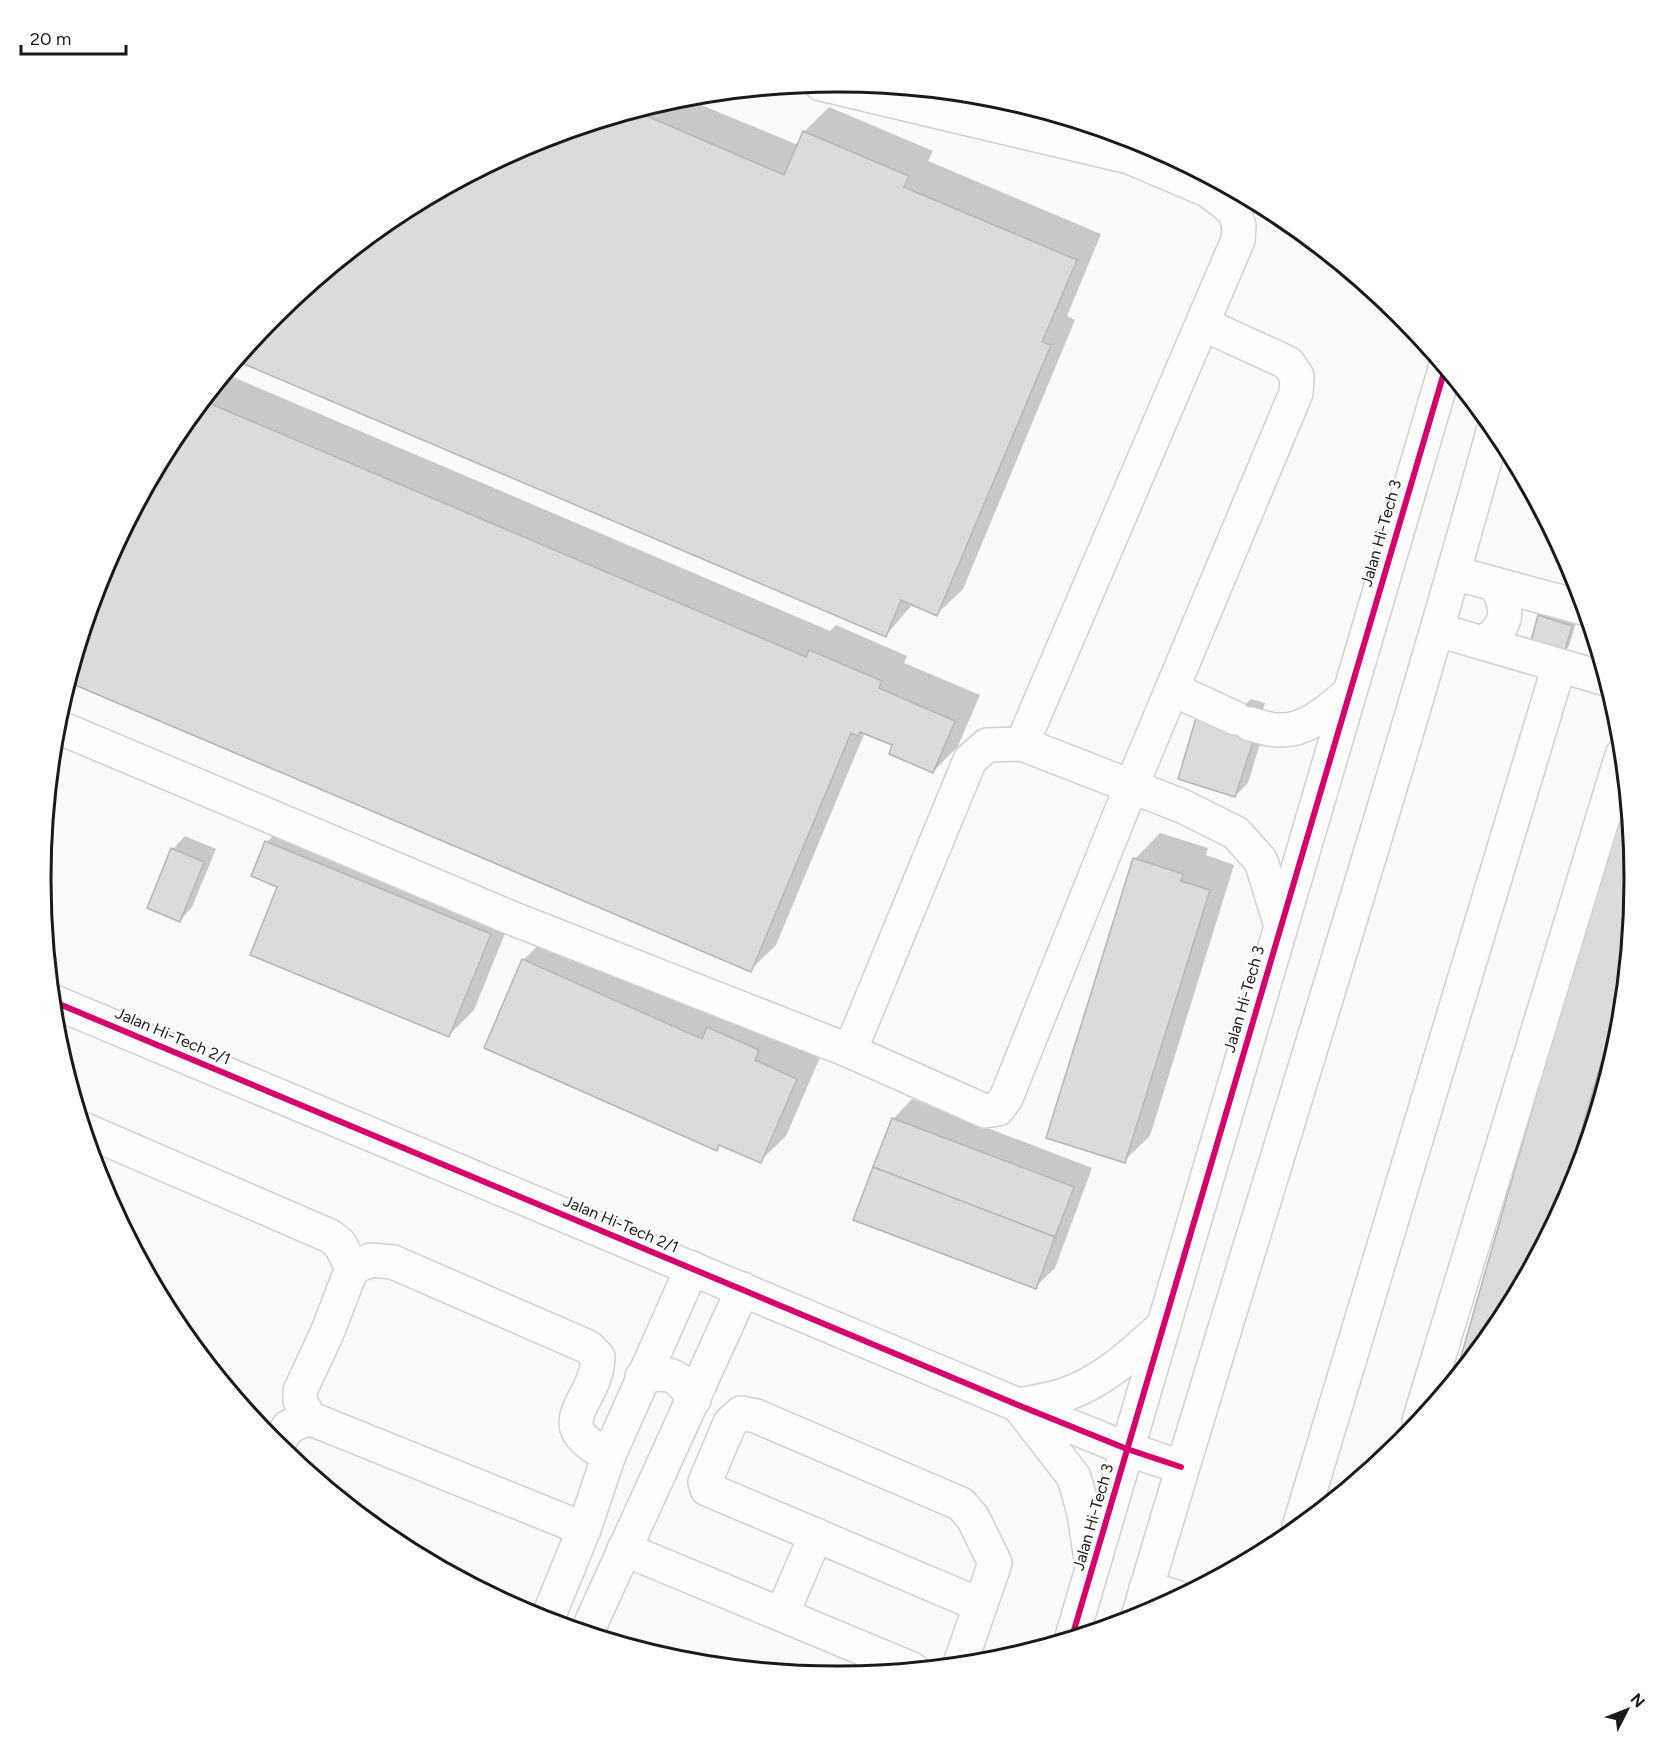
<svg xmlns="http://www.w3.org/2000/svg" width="1675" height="1758" viewBox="0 0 1675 1758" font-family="Figtree,sans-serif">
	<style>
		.shadow { fill: #0003 }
		.building { fill: #dcdada; stroke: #b7b6b5; stroke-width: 1.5 }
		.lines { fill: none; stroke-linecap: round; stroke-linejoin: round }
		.minor-casing { stroke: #d2d0d0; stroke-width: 36 }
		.minor { stroke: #fffefe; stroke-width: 33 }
		.cycleway-casing { stroke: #fff; stroke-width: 10 }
		.cycleway { stroke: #d6006c; stroke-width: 6 }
		.labels { text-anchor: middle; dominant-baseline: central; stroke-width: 4.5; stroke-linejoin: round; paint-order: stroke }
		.street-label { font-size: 16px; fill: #1b1a19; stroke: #fff }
		.rim { fill: none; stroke: #1b1a19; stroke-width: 3 }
	</style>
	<rect width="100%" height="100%" fill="#fcfaf9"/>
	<!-- shadow -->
	<g class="shadow">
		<polygon points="682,97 798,145 804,132 829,107 933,151 928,161 1101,234 1067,316 1075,320 963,589 937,614 913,604 886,635 238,360 274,315 395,216 533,143"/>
		<polygon points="226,374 830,631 836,625 907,656 904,663 980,695 958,746 933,772 894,744 865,732 776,945 750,970 101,574 175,436"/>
		<polygon points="1545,610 1577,620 1569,646 1563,653 1539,616"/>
		<polygon points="1251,699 1265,703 1259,722 1266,724 1248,783 1235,796 1238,712"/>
		<polygon points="1626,794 1634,879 1619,1035 1574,1184 1500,1322 1457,1374"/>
		<polygon points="292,816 515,909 474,1010 448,1036 279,886 253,875 267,842"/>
		<polygon points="1160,833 1208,848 1206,855 1234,865 1150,1136 1124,1161 1135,859"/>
		<polygon points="185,836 216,849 192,907 180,920 173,849"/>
		<polygon points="549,935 822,1053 786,1136 760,1161 722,1144 716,1149 523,960"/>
		<polygon points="912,1099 1092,1168 1055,1268 1035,1287 893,1119"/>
	</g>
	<!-- building -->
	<g class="building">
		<polygon points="635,111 784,175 803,131 909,176 904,187 1077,260 1042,342 1051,345 937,616 901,600 886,637 237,361 274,315 395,216 533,143"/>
		<polygon points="204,401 806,657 809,650 882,681 879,688 955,721 933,773 889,754 892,745 860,732 858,736 851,733 751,972 68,682 101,574 175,436"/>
		<polygon points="1538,615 1572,626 1564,654 1530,645"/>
		<polygon points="1196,718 1255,736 1235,797 1178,779"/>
		<polygon points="1623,794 1626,795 1634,879 1624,983 1557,1216 1500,1322 1455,1377"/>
		<polygon points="265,841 491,934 449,1037 250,955 277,887 251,876"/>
		<polygon points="171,848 204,862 180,922 147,908"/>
		<polygon points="1133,858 1183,874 1181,881 1210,890 1125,1163 1046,1138"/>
		<polygon points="522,959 702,1039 707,1027 759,1050 755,1060 797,1079 761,1163 719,1145 717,1151 484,1048"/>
		<polygon points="892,1118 1074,1187 1055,1237 873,1167"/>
		<polygon points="873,1167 1055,1237 1036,1289 853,1220"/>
	</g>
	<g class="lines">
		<defs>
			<g id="minor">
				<polyline points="821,84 1129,157 1207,190 1226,204 1235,213 1239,226 1238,240 1022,744"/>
				<polyline points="1454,573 1584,608"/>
				<polyline points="1438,630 1606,679"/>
				<path d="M1483 643C1509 626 1510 610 1495 584"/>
				<polyline points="1172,689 1235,718"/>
				<path d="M1250 724C1259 726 1269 730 1278 730 1306 732 1330 709 1349 693"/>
				<polyline points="56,726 514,919 850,1051 985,1111 998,1109 1006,1098 1131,787 1296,393 1297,376 1288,363 1203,324"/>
				<polyline points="52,1001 1018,1405 1127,1449 1181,1467"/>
				<polyline points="850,1051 970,760 987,745 1022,744 1182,806 1236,833 1261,861 1280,923"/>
				<polyline points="85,1130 330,1236 340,1244 352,1268"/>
				<path d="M642 1377C670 1370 679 1375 694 1400"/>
				<polyline points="1419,1421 1622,755"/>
				<polyline points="277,1445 288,1427 309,1418"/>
				<polyline points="1299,1527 1559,666"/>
				<path d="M584 1529 309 1418 300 1400V1391L327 1333 352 1268 371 1260 393 1262 588 1347 598 1357C598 1402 542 1424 609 1455"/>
				<polyline points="624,1549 912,1669"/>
				<path d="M1091 1560 1084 1513 1074 1477 1018 1405C1033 1402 1050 1400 1064 1395 1103 1382 1133 1353 1163 1326"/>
				<polyline points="1146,1588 1176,1597"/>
				<polyline points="782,1614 816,1535"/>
				<path d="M1138 1617C1255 1220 1384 827 1494 428"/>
				<polyline points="547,1620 584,1529 609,1455 692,1268"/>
				<polyline points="587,1632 743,1289"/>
				<polyline points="1072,1637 1445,369"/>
				<polyline points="960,1664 995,1563 973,1518 961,1504 756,1416 741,1413 730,1423 705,1482 707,1489 980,1605"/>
			</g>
		</defs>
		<!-- minor casing -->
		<use href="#minor" class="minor-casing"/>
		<!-- minor -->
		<use href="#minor" class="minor"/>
		<defs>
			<g id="cycleway">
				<polyline points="52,1001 1018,1405 1127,1449 1181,1467"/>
				<polyline points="1072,1637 1445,369"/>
			</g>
		</defs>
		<!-- cycleway casing -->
		<use href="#cycleway" class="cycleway-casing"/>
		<!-- cycleway -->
		<use href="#cycleway" class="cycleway"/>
	</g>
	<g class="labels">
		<!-- street labels -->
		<g class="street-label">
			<text transform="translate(1381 533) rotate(-74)">Jalan Hi-Tech 3</text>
			<text transform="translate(1244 999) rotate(-74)">Jalan Hi-Tech 3</text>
			<text transform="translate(173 1036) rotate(23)">Jalan Hi-Tech 2/1</text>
			<text transform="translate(621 1224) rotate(23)">Jalan Hi-Tech 2/1</text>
			<text transform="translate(1093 1517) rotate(-74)">Jalan Hi-Tech 3</text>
		</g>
	</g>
	<!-- crop -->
	<path d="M0 0H1675V1758H0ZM837 92H838A786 786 0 0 1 1624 878V880A786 786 0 0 1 838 1666H837A786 786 0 0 1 51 880V878A786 786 0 0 1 837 92Z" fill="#fff" fill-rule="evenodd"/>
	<path class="rim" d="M837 92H838A786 786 0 0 1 1624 878V880A786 786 0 0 1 838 1666H837A786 786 0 0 1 51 880V878A786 786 0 0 1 837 92Z"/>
	<!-- north arrow -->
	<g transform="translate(1627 1710) rotate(48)" stroke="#ffffff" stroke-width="4.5" paint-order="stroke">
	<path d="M0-4.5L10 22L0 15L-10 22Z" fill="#1b1a19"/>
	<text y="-9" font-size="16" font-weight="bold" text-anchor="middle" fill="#1b1a19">N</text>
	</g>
	<!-- scale -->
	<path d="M21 45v9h105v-9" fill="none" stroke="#1b1a19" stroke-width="3"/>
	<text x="30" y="45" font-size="18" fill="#1b1a19" stroke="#ffffff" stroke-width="4.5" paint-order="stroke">20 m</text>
</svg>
